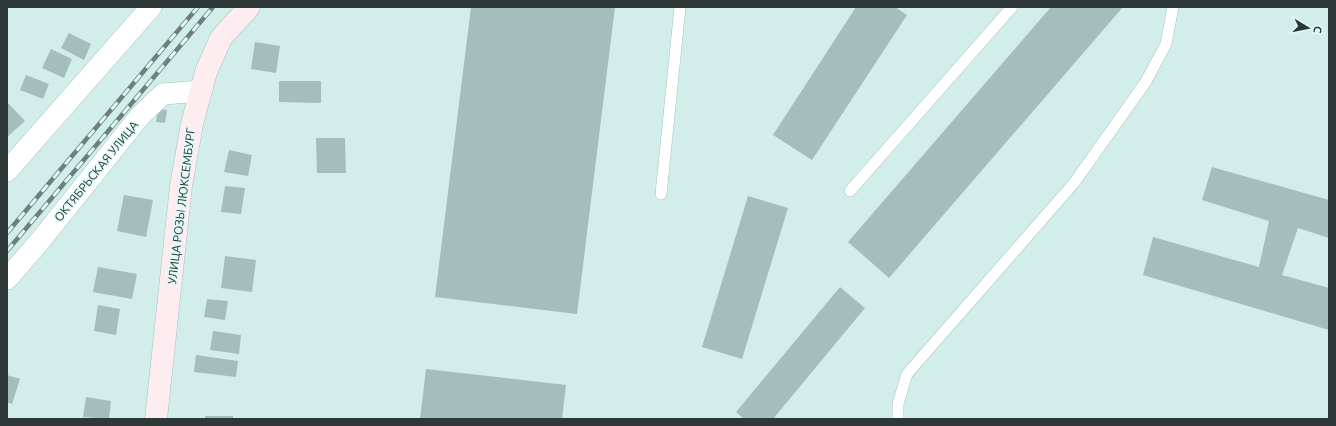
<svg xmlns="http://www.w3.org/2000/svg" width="1336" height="426" viewBox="0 0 1336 426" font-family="Ubuntu,sans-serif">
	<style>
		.building { fill: #a3bfbc }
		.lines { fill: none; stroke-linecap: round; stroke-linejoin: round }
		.service-casing { stroke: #a7c2bf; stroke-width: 12 }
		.minor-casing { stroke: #a7c2bf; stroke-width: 22 }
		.secondary-casing { stroke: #a7c2bf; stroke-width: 23 }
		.service { stroke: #fff; stroke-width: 11 }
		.minor { stroke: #fff; stroke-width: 21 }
		.secondary { stroke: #fdecf0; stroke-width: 22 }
		.rail-casing { stroke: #6e807e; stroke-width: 4.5 }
		.rail { stroke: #dffbf8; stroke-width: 3; stroke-dasharray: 9; stroke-linecap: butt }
		.labels { text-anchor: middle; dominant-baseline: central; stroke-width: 3; stroke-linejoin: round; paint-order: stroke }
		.street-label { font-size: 12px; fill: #2d3837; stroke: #dffbf8 }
	</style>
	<rect width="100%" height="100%" fill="#d1eeeb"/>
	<!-- building -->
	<g class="building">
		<polygon points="471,7 615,7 577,314 435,297"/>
		<polygon points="856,7 895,7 907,15 812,160 773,135"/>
		<polygon points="1051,7 1123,7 889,278 848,242"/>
		<polygon points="69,33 91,44 84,60 61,48"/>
		<polygon points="255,42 280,46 276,73 251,69"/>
		<polygon points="51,49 72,59 64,78 42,68"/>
		<polygon points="26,75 49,84 43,99 20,90"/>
		<polygon points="279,81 321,81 321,103 279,102"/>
		<polygon points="8,103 25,121 7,137 7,104"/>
		<polygon points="158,109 167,110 165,123 156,122"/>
		<polygon points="316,138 345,138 346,173 317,173"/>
		<polygon points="229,150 252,155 248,176 224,172"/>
		<polygon points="1212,167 1329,200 1329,238 1298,228 1282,275 1329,288 1329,330 1143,275 1153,237 1259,267 1269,221 1202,200"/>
		<polygon points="225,186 245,188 241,214 221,212"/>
		<polygon points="124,195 153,200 146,237 117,231"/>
		<polygon points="748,196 788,208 742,359 702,347"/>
		<polygon points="225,256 256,260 252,292 221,288"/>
		<polygon points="98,267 137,274 132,299 93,292"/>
		<polygon points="840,287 865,308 773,419 744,419 736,412"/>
		<polygon points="207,299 228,301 225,320 204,317"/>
		<polygon points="98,305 120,309 116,335 94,331"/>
		<polygon points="213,331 241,335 239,354 210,350"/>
		<polygon points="196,355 238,361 236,377 194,372"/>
		<polygon points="426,369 566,385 562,419 420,419"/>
		<polygon points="7,375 20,379 12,404 7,402"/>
		<polygon points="86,397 111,401 109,419 83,417"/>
		<rect x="205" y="416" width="28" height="3"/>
	</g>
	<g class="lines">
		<defs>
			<g id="service">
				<polyline points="850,191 1012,7"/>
				<polyline points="661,194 680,7"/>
				<polyline points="898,419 898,404 907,374 1074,183 1145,83 1166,44 1173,7"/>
			</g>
			<g id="minor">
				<polyline points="7,171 151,7"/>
				<polyline points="7,279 40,241 140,116 163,94 201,91"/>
			</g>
			<polyline id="secondary" points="156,419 181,186 192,124 206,72 221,38 249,7"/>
		</defs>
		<!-- service casing -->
		<use href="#service" class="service-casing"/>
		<!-- minor casing -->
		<use href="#minor" class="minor-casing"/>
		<!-- secondary casing -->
		<use href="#secondary" class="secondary-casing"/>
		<!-- service -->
		<use href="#service" class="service"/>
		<!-- minor -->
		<use href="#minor" class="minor"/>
		<!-- secondary -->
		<use href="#secondary" class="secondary"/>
		<defs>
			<g id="rail">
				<polyline points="7,233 198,7"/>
				<polyline points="7,251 213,7"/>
			</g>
		</defs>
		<!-- rail casing -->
		<use href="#rail" class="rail-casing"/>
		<!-- rail -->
		<use href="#rail" class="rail"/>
	</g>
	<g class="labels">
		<!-- street labels -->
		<g class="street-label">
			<text transform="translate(96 171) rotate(-51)">ОКТЯБРЬСКАЯ УЛИЦА</text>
			<text transform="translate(181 206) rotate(-83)">УЛИЦА РОЗЫ ЛЮКСЕМБУРГ</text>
		</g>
	</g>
	<!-- border -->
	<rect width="1336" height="426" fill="none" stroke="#2d3837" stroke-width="16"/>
	<!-- north arrow -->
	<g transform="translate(1308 28) rotate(100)" stroke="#dffbf8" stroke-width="3" paint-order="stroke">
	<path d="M0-3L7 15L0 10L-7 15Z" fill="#2d3837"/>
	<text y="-6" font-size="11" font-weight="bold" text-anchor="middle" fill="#2d3837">С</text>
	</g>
</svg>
